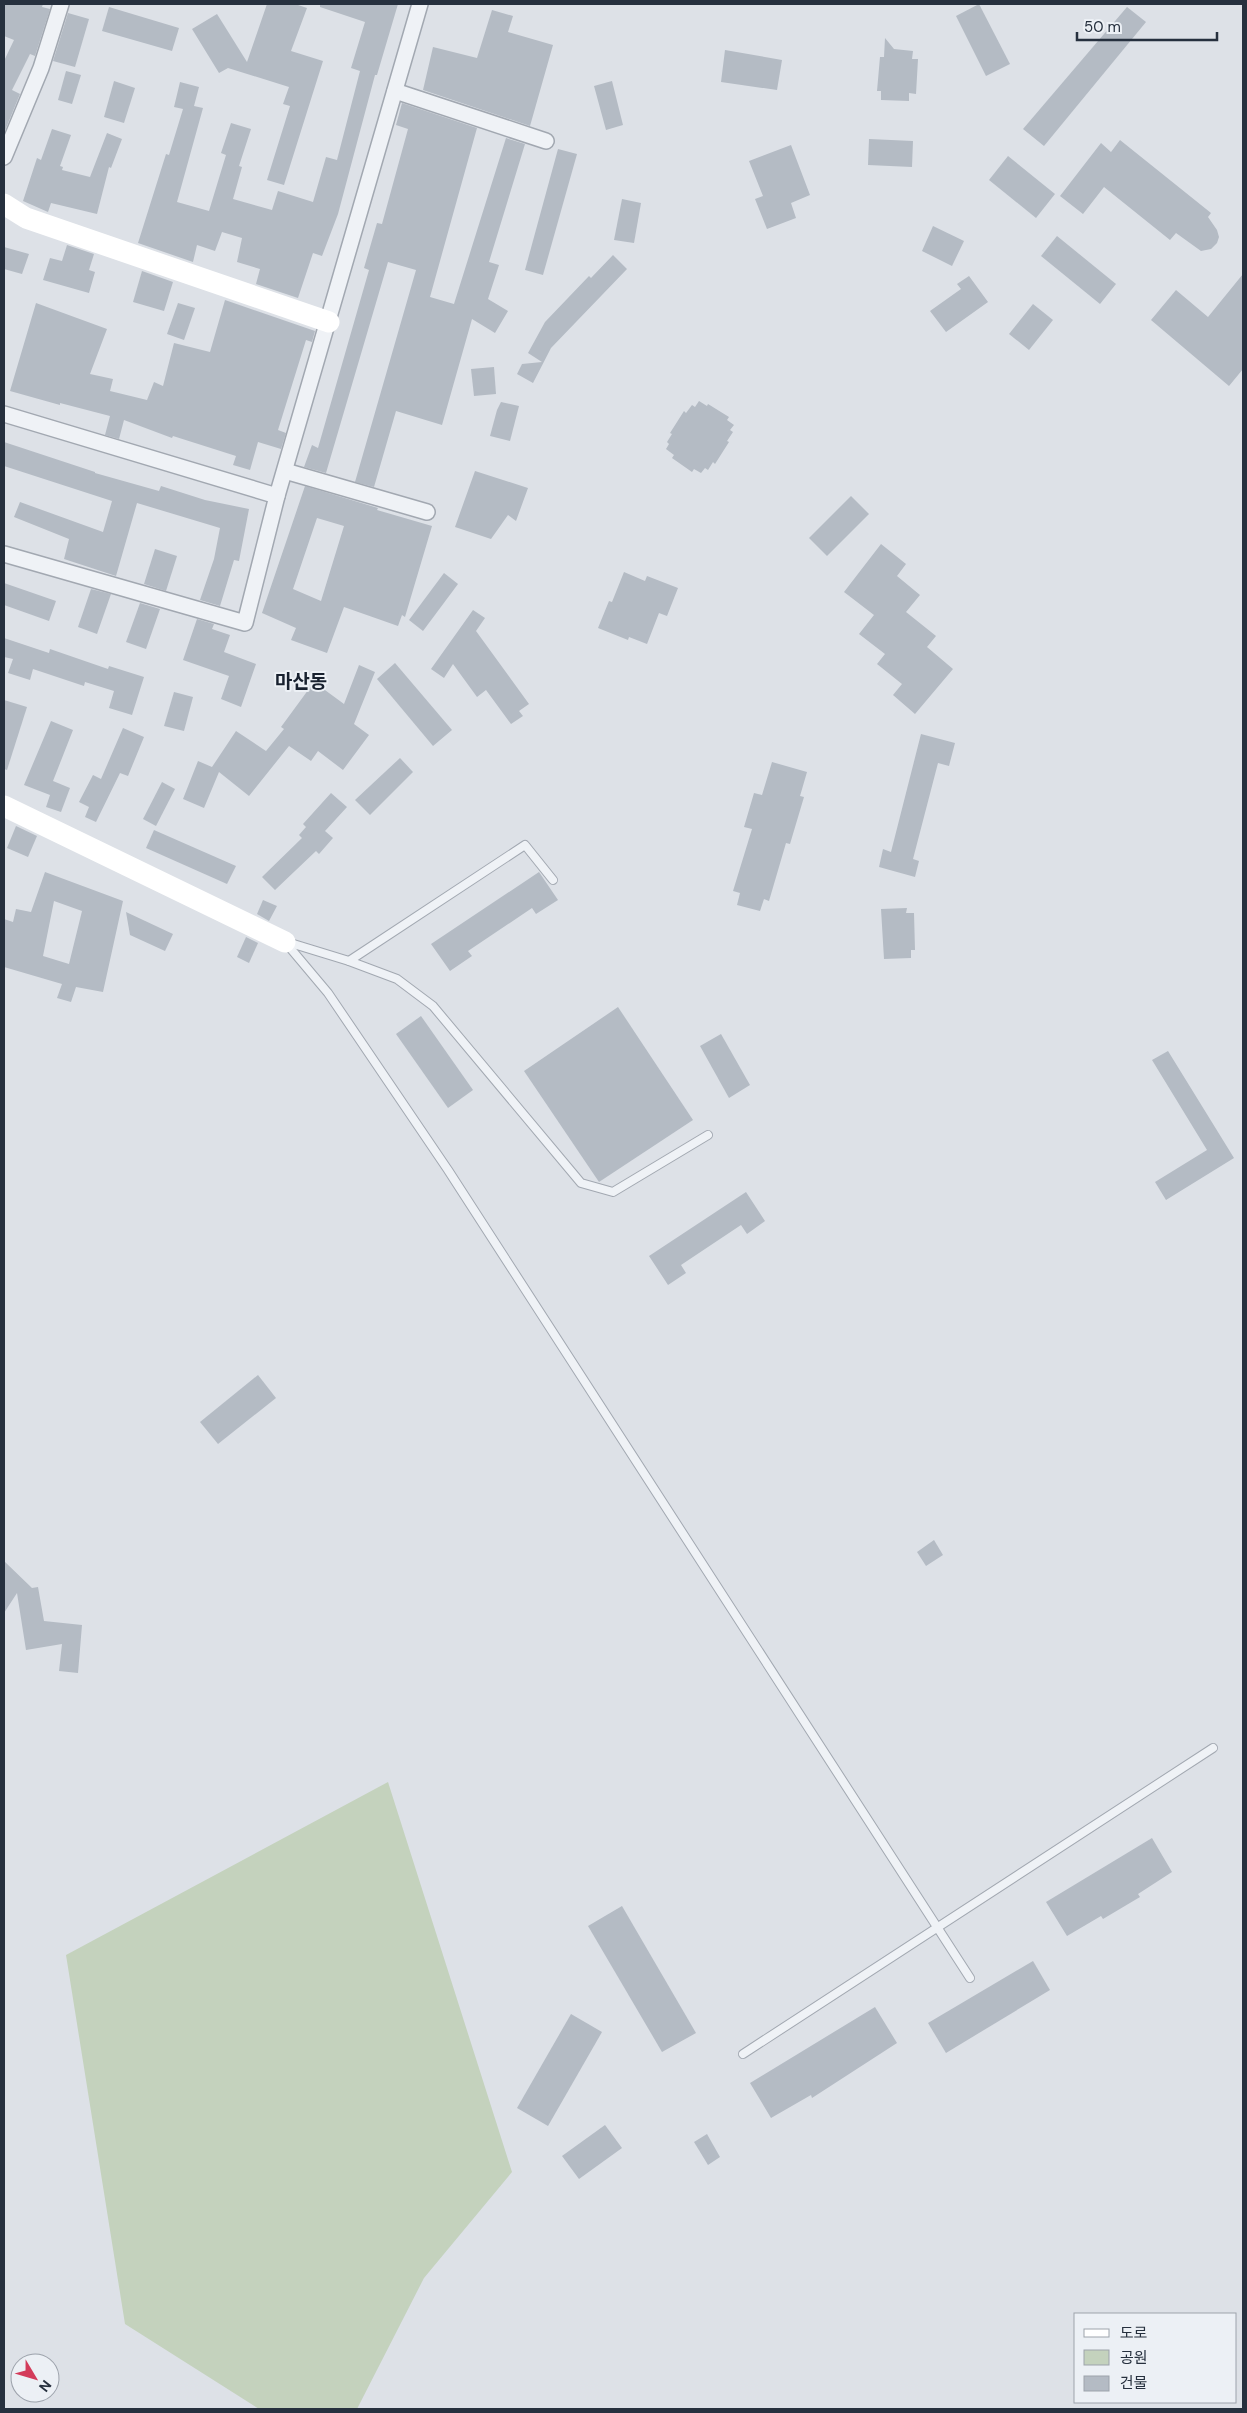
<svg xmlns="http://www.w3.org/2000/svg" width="1247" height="2413" viewBox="0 0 1247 2413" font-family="'DM Sans','Noto Sans KR',sans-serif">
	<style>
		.green { fill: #c4d2bd }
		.building { fill: #b4bbc4; fill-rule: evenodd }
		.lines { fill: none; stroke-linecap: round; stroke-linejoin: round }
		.lane-casing { stroke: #a2a8b1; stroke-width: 10 }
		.street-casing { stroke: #a2a8b1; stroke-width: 18 }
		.lane { stroke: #eff2f6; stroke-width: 8 }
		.street { stroke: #eff2f6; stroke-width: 15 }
		.secondary { stroke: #fff; stroke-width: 21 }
		.labels { text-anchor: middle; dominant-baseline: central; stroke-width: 4; stroke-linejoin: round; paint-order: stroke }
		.quarter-label { font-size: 19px; font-weight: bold; fill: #18212f; stroke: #ecf0f5 }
	</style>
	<rect width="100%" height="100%" fill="#dde1e7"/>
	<!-- green -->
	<polygon class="green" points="388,1782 512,2172 424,2278 357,2409 259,2409 125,2324 66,1955"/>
	<!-- building -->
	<g class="building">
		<polygon points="4,4 43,4 42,7 50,9 35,56 30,54 12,90 20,94 4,133 4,61 14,40 4,36"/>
		<polygon points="267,4 295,4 307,8 291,51 323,61 284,185 267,180 290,106 283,104 289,87 228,68 219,73 192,29 217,14 247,62"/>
		<polygon points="320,4 398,4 377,75 375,75 338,214 322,256 313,253 298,298 256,284 260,269 237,262 242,238 222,232 215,251 197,245 193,262 138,243 166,154 169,155 183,109 174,107 180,82 199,87 194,106 203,108 177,202 209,211 226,155 221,153 231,123 251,129 239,166 242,167 233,199 272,210 278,191 313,202 326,157 337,160 360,71 351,68 365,22 320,7"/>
		<polygon points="979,4 1010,64 986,76 956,16"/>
		<polygon points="109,7 179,28 172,51 102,31"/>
		<polygon points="1127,7 1146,22 1044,146 1023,129"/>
		<polygon points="492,10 513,16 508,32 553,45 530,126 423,90 433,47 477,58"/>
		<polygon points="68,13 89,19 75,67 53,61"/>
		<polygon points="885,38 894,49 913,51 912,59 918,59 916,94 909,93 909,101 881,100 881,91 877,91 880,57 884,57"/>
		<polygon points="725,50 782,60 777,90 721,82"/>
		<polygon points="66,71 81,75 72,104 58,100"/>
		<polygon points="114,81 135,88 124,123 104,117"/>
		<polygon points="612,81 623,125 606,130 594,86"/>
		<polygon points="402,103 477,128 430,297 454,304 506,138 525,144 489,262 499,265 488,299 508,311 495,333 472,319 442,425 396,411 374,487 355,482 416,270 388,262 326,473 304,467 312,445 318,448 369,270 364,268 377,223 382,224 408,129 396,125"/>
		<polygon points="52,129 71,135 60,166 63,167 62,170 90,177 107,133 122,139 111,168 109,167 97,214 51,203 48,212 23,201 37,158 41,160"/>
		<polygon points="869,139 913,141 912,167 868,165"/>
		<polygon points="1120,140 1211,213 1208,217 1217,230 1219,237 1217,243 1211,249 1201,251 1176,233 1170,240 1104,187 1083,214 1060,196 1101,143 1111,152"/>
		<polygon points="791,145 810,195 791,203 796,218 767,229 755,199 763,196 749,161"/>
		<polygon points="558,149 577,154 543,275 525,270"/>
		<polygon points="1008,156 1055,194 1036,218 989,180"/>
		<polygon points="622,199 641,203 634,243 614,240"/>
		<polygon points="933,226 964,241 952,266 922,251"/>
		<polygon points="1057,236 1116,284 1100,304 1041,256"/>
		<polygon points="67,245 94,254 89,270 95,272 89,293 43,280 50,258 62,261"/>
		<polygon points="4,247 29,254 22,274 4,269"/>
		<polygon points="613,255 627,269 551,348 533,383 517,374 522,364 542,362 528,353 545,322 589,276 591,278"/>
		<polygon points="142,271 173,282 164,311 133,302"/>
		<polygon points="1243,274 1243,369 1229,386 1151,320 1176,290 1208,317"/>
		<polygon points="969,276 988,302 946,332 930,311 961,289 957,284"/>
		<polygon points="225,300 315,331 312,342 306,340 278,430 286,433 281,449 258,442 250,470 233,465 236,456 173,436 172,438 124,420 119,439 105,435 110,416 60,403 60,405 10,391 36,303 107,329 90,374 113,379 110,391 147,400 154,382 163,386 174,343 210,352"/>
		<polygon points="178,303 195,308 184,340 167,334"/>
		<polygon points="1033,304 1053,320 1029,350 1009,334"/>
		<polygon points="494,367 496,394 474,396 471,369"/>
		<polygon points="699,401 707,406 708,404 729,417 727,420 734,425 730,430 733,432 727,441 729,442 715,464 713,462 708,470 705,468 701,473 694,469 692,472 672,458 674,455 666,449 669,444 667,442 672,434 670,433 684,411 686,413 692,405 695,407"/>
		<polygon points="501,402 519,406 510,441 490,436 497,410"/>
		<polygon points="4,442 95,472 95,473 159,491 161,486 205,500 249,509 239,561 234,560 220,606 200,600 214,559 220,528 137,503 116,576 64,559 69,539 14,517 20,502 103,532 112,501 4,466"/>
		<polygon points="475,471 528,488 516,521 508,515 491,539 455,527"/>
		<path d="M305 486 378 508 377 510 432 526 405 617 402 615 398 626 344 607 327 653 291 640 296 628 262 613ZM317 518 344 526 321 601 293 589Z"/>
		<polygon points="851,496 869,514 827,556 809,538"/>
		<polygon points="881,544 906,564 897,576 920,595 906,612 936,636 927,647 953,669 915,714 893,695 902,684 877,664 885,654 859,634 874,615 844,592"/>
		<polygon points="155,549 177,556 166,591 144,584"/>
		<polygon points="624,572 645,581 647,576 678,588 667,616 659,613 647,644 629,637 628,640 598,628 609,601 612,602"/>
		<polygon points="444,573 458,584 423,631 409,620"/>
		<polygon points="4,583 56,601 49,621 4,605"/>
		<polygon points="91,589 111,594 97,634 78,627"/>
		<polygon points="140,603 160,609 146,649 126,642"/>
		<polygon points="473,610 485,618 476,631 529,704 519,711 523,716 511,724 486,690 477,697 453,664 444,678 431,669"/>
		<polygon points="197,619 214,624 212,629 230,635 224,652 256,664 241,707 221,699 229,676 183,660"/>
		<polygon points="4,638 49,653 50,649 108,669 109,666 144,677 132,715 109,708 114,691 85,682 84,686 33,669 30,680 8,673 13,659 4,657"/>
		<polygon points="395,663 452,730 433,746 377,679"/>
		<polygon points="359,665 375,672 354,724 369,735 343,770 318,751 311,761 289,746 249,796 219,772 204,808 183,799 198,761 212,767 236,731 266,751 284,729 281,727 314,682 344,704"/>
		<polygon points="174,692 193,697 184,731 164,726"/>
		<polygon points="4,700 27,707 7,770 4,769"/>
		<polygon points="51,721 73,730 53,781 70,788 61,812 46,807 50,795 24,785"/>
		<polygon points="123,728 144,737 128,776 120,773 96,822 85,817 89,807 79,802 93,775 101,779"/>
		<polygon points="921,734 955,743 949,766 938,763 913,859 919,861 915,877 879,867 883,849 891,852"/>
		<polygon points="400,758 413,772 370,815 355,800"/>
		<polygon points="772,762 807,772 800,796 804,797 790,844 786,843 769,901 764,899 760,911 737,905 740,893 733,891 752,829 744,827 754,793 762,795"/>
		<polygon points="162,782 175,789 156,826 143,819"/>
		<polygon points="331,793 347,807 325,831 333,838 319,854 316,851 275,890 262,877 302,838 299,835 306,827 303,824"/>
		<polygon points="16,826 37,836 28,857 7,848"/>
		<polygon points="154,830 236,866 227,884 146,848"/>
		<path d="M45 872 123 901 103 992 76 987 71 1002 57 998 62 984 4 967V919L13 922 16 909 31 912ZM54 901 82 911 69 964 43 956Z"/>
		<polygon points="539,872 558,900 536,914 532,908 468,951 472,956 450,971 431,944"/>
		<polygon points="263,900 277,906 269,921 257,914"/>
		<polygon points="907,908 906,913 914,913 915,950 911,950 911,958 884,959 881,909"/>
		<polygon points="126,912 173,934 165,951 130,935"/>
		<polygon points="246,937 258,943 249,963 237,957"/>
		<polygon points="618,1007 693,1120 599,1182 524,1071"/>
		<polygon points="421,1016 473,1090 448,1108 396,1034"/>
		<polygon points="721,1034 750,1085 729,1098 700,1046"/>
		<polygon points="1168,1051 1234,1158 1166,1200 1155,1182 1207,1150 1152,1060"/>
		<polygon points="746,1192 765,1221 747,1234 741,1225 681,1265 686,1273 668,1285 649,1256"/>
		<polygon points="258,1375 276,1398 218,1444 200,1422"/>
		<polygon points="934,1540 943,1555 926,1566 917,1552"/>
		<polygon points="4,1561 32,1588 38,1587 44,1621 82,1625 78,1673 59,1671 62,1644 26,1650 17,1593 4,1613"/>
		<polygon points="1152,1838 1172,1872 1138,1894 1140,1897 1103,1919 1101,1916 1067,1936 1046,1902"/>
		<polygon points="622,1906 696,2033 662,2052 588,1926"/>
		<polygon points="1033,1961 1050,1990 946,2053 928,2023"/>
		<polygon points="875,2007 897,2043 812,2098 811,2095 771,2118 750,2083"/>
		<polygon points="571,2014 602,2032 548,2126 517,2108"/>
		<polygon points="605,2125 622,2148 579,2179 562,2156"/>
		<polygon points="707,2134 720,2157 708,2165 694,2142"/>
	</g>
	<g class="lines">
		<defs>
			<g id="lane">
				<polyline points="287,942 349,961 525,845 553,880"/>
				<polyline points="286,943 328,993 448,1170 970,1978"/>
				<polyline points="349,961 397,979 433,1006 581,1183 613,1192 708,1135"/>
				<polyline points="743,2054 1213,1748"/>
			</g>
			<g id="street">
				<polyline points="395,91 546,141"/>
				<polyline points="4,157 41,68 61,4"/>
				<polyline points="4,414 277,496"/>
				<polyline points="285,471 427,512"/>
				<polyline points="4,554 245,623 277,496 420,4"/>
			</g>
		</defs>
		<!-- lane casing -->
		<use href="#lane" class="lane-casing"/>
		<!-- street casing -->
		<use href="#street" class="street-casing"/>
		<!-- lane -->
		<use href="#lane" class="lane"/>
		<!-- street -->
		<use href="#street" class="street"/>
		<!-- secondary -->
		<g class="secondary">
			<polyline points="4,204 26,218 329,322"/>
			<polyline points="4,806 285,942"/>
		</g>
	</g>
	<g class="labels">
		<!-- quarter labels -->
		<g class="quarter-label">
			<text x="301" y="681">마산동</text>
		</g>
	</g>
	<!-- border -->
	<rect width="1247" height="2413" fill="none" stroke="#26303e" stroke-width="10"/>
	<!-- legend -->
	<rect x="1074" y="2313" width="162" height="90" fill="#ecf0f5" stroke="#9da3ac"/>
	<rect x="1084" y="2329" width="25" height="8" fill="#ffffff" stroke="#9da3ac"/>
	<text x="1120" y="2338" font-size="15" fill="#26303e">도로</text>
	<rect x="1084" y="2350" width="25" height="15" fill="#c4d2bd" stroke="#9da3ac"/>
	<text x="1120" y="2363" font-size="15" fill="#26303e">공원</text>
	<rect x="1084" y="2376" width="25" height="15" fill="#b4bbc4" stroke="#9da3ac"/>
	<text x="1120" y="2388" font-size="15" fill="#26303e">건물</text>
	<!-- north arrow -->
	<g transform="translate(35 2378) rotate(128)"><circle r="24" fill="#ecf0f5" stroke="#9da3ac"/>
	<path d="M0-4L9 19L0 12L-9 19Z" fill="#d33b5a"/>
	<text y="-8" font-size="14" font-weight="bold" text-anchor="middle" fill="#26303e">N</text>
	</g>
	<!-- scale -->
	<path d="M1077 32v8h140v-8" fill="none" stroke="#26303e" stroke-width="2.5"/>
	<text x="1084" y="32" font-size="15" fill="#26303e" stroke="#ecf0f5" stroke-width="4" paint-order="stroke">50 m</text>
</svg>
